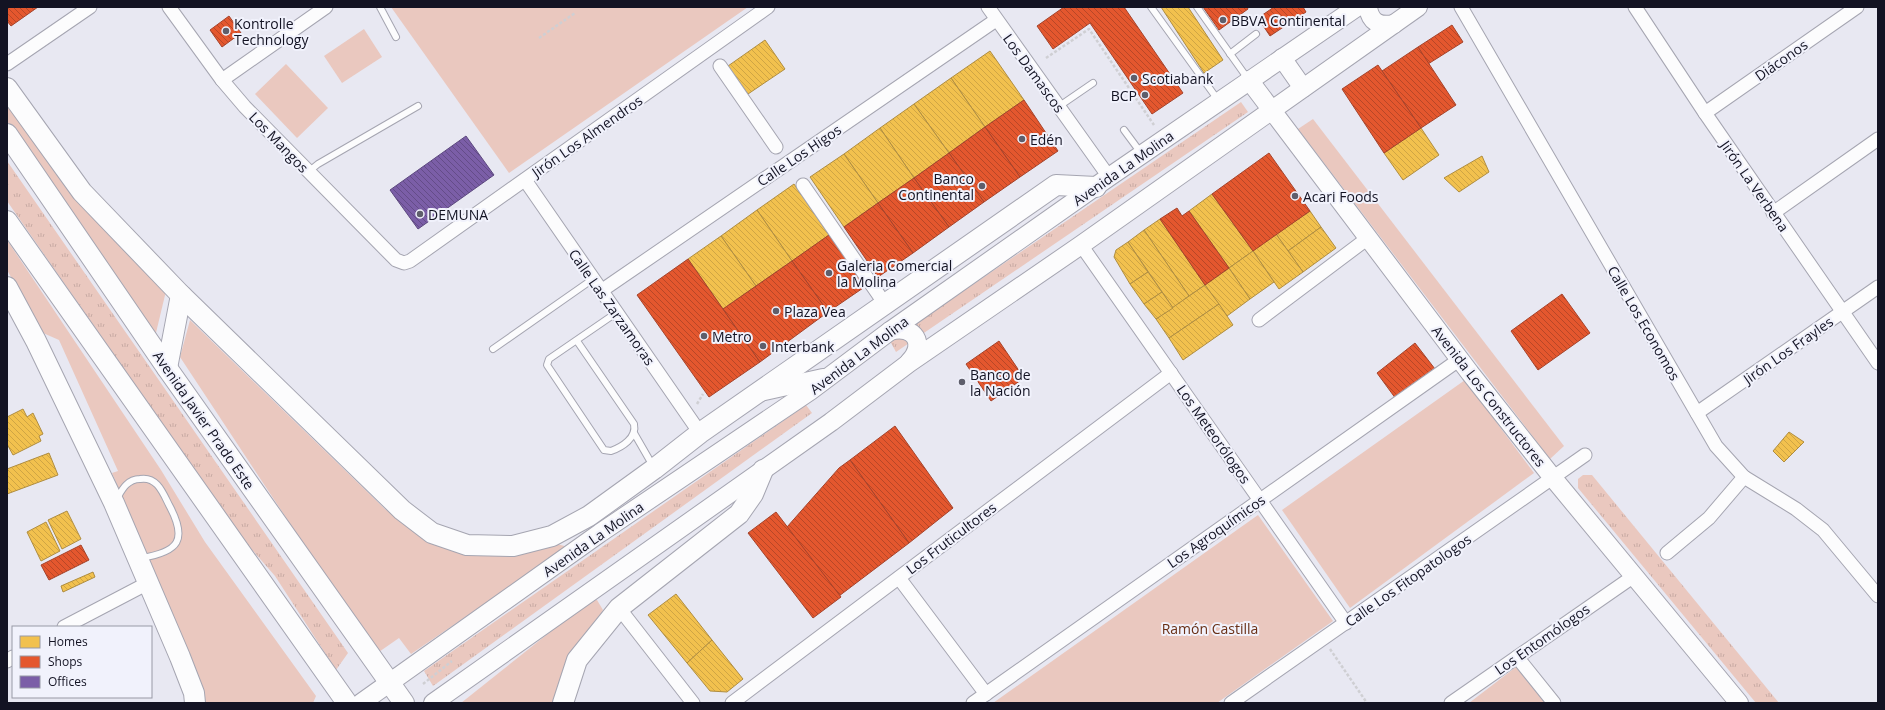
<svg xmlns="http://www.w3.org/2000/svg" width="1885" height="710" viewBox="0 0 1885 710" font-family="'Open Sans',sans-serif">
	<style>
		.grass { fill: url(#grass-tufts) }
		.green { fill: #eac8bf }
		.homes { fill: url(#homes-back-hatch); stroke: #af8d41 }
		.shops { fill: url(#shops-back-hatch); stroke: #a5432b }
		.offices { fill: url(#offices-back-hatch); stroke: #5c487f }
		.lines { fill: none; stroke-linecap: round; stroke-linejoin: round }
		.lane-casing { stroke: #a5a5b1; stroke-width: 8 }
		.street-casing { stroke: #a5a5b1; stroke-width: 15 }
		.secondary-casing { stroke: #a5a5b1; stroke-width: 20 }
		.primary-casing { stroke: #a5a5b1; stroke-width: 22 }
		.path { stroke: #cfcfd3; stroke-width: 2.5; stroke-dasharray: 3 2; stroke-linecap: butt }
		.lane { stroke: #fcfcfd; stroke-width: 6 }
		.street { stroke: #fcfcfd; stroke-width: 13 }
		.secondary { stroke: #fcfcfd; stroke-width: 18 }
		.primary { stroke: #fcfcfd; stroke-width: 20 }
		.poi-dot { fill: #5e5e6b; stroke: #f1f2fc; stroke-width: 1.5 }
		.labels { text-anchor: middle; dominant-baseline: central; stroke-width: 4; stroke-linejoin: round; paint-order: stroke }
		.poi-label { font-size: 14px; fill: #131323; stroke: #f1f2fc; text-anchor: start }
		.street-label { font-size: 14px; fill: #131323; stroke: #f1f2fc }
		.park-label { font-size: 14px; fill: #692f15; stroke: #f1f2fc }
	</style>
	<defs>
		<pattern id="grass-tufts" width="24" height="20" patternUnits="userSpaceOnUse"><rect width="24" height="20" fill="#eac8bf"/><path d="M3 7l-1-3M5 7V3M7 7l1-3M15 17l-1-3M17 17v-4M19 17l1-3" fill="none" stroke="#c8aba4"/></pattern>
		<pattern id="homes-back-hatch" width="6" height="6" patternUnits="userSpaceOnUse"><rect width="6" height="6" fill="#f2c14e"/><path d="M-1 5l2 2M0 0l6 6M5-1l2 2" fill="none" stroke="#cfa544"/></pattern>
		<pattern id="shops-back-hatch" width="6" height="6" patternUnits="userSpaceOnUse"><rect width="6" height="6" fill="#e4572e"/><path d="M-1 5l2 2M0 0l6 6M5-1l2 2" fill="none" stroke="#b84727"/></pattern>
		<pattern id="offices-back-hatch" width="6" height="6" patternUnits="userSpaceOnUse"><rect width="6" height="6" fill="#7b5ea7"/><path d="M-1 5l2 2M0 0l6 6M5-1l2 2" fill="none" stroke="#644c88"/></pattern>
	</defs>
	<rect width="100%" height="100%" fill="#e8e8f2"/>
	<!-- grass -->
	<g class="grass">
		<polygon points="1241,102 1248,112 896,352 890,341"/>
		<polygon points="7,161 348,653 336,670 275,576 239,535 7,201"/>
		<polygon points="806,405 812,413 433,686 424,671"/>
		<polygon points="1583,475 1592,475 1779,703 1756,703 1578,488 1578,479"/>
	</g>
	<!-- green -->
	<g class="green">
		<polygon points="391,7 748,7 509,173"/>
		<polygon points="364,29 382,57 342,83 324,56"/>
		<polygon points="286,64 328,108 297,138 255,94"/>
		<polygon points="7,98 166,291 155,337 64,207 7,121"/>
		<polygon points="1313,119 1564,446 1550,459 1298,129"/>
		<polygon points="7,240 161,470 205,542 316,696 313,703 204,703 154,570 112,473 118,471 59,340 43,333 7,270"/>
		<polygon points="190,320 385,509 430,541 557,544 568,547 411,654 399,638 376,654 180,357"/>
		<polygon points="1465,380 1534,473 1350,608 1282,510"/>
		<polygon points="1258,515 1333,621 1217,703 993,703"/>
		<polygon points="597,600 603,610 554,703 461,703 589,601"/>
		<polygon points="1516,667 1545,703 1469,703"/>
	</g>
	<!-- homes -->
	<g class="homes">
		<polygon points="1161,7 1188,7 1223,60 1204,73"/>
		<polygon points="765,40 785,69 748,94 728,66"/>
		<polygon points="990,51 1024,100 985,127 951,78"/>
		<polygon points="951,78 985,127 949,153 914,104"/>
		<polygon points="914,104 949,153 914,178 880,128"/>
		<polygon points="880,128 914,178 878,203 844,154"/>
		<polygon points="1421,128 1439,155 1403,180 1384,153"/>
		<polygon points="844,154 878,203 844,227 810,177"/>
		<polygon points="1482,156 1489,172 1459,192 1444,178"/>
		<polygon points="794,184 829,235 792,261 757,210"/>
		<polygon points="1212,194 1253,251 1229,268 1189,211"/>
		<polygon points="757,210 792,261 756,286 721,236"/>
		<polygon points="1310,211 1321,227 1288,251 1276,234"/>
		<polygon points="1160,219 1205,285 1189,296 1144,230"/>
		<polygon points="1321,227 1336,248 1303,272 1288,251"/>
		<polygon points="1144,230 1189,296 1173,308 1128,242"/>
		<polygon points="1276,234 1303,272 1279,289 1253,251"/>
		<polygon points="721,236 756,286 723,309 688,259"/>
		<polygon points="1128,242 1148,272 1130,284 1114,257 1116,250"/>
		<polygon points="1253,251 1274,282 1250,299 1229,268"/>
		<polygon points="1229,268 1250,299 1227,316 1205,285"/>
		<polygon points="1148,272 1162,292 1144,304 1130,284"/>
		<polygon points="1205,285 1219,304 1169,338 1156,319"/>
		<polygon points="1162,292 1173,308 1156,319 1144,304"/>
		<polygon points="1219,304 1233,325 1183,360 1169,338"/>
		<polygon points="23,409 27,417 33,413 43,434 39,436 41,441 13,455 7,444 7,417"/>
		<polygon points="1789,432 1804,442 1784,462 1773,451"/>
		<polygon points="49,453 58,475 7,494 7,469"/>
		<polygon points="67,511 81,539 62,549 48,520"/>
		<polygon points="46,522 60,551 41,561 27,532"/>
		<polygon points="93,572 95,577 63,592 61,586"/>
		<polygon points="676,594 712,640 687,663 648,615"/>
		<polygon points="712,640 743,679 727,692 710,691 687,663"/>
	</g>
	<!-- shops -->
	<g class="shops">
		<polygon points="7,7 38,7 11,26 7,21"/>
		<polygon points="1064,7 1124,7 1183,93 1152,114 1090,23 1053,49 1037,26"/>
		<polygon points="1203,7 1247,7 1248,9 1219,30"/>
		<polygon points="1274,7 1303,7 1306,12 1270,36 1258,18"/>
		<polygon points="229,16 241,33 222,47 210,30"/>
		<polygon points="1452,25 1463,42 1428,64 1418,47"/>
		<polygon points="1418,47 1456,105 1421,128 1382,71"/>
		<polygon points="1378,65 1421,128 1384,153 1342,89"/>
		<polygon points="1024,100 1058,151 1020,177 985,127"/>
		<polygon points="985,127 1020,177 984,202 949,153"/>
		<polygon points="949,153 984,202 949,227 914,178"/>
		<polygon points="1269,153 1310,211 1253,251 1212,194"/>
		<polygon points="914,178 949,227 913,253 878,203"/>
		<polygon points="878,203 913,253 878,277 844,227"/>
		<polygon points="1177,208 1182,216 1189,211 1229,268 1205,285 1160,219"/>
		<polygon points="829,235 866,286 828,312 792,261"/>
		<polygon points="688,259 760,362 709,397 637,295"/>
		<polygon points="792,261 828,312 760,362 723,309"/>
		<polygon points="1562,294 1590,333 1538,370 1511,331"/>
		<polygon points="999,341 1024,378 991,401 966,364"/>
		<polygon points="1415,343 1435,369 1396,399 1377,373"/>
		<polygon points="895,426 953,508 909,543 850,460"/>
		<polygon points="850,460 909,543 839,596 787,527 839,468"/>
		<polygon points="776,512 841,597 813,618 748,533"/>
		<polygon points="81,545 89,560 49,580 41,565"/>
	</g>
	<!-- offices -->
	<polygon class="offices" points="466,136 494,175 418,229 390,190"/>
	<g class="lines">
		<defs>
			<g id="lane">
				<polyline points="380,7 396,37"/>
				<polyline points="1151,7 1218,100"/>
				<polyline points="1197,7 1248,79"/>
				<polyline points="1230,54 1256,34"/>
				<polyline points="1058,107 1093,83"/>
				<polyline points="1124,130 1141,153"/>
				<polyline points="308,172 318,164 418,106"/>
				<path d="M577 341 634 424C637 438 622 447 611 451L604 450 547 365 549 359 616 313"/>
				<polyline points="493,349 593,279"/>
				<polyline points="634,433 653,466"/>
				<path d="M116 500C119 495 122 489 126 485 130 481 135 479 140 479 157 476 163 493 169 505 188 540 179 552 141 558"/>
			</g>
			<g id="street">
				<polyline points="169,7 222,80 245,107 396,260 404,263 410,261 768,7"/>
				<polyline points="988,7 1109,177"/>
				<polyline points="1461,7 1716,446 1744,477 1796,509 1823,530 1878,596"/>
				<polyline points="1635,7 1705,113 1878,363"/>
				<polyline points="7,64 90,7"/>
				<polyline points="720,66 776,147"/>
				<polyline points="222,80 326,7"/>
				<polyline points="1705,113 1857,7"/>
				<polyline points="525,180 700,433"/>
				<polyline points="803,185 885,304"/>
				<polyline points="1773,213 1878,139"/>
				<polyline points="1081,245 1346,623"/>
				<polyline points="601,291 996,20"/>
				<polyline points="1259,320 1368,238"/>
				<polyline points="1697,413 1878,287"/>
				<polyline points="1667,553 1709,518 1744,477"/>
				<polyline points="899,578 986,694"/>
				<polyline points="619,608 693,703"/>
				<polyline points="64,627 148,583"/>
				<polyline points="1517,657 1554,703"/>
				<polyline points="7,661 13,657"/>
				<polyline points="732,703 1171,373"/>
				<polyline points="973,703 1460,359"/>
				<polyline points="1231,703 1585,455"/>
				<polyline points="1451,703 1634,576"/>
			</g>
			<g id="secondary">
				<path d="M1368 7C1370 22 1379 27 1394 24"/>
				<polyline points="1282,58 1303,88"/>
				<polyline points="1249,80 1470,373 1553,478 1739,703"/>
				<path d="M890 331C914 324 927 344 909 362"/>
				<polyline points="760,392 823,378"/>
				<polyline points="361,703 600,533 810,391 890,331 1109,177 1357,7"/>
				<polyline points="433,703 831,422 909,363 1081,245 1418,7"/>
			</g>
			<g id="primary">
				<polyline points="7,88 82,192 181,295 402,510 432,533 467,545 513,546 552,536 589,516 654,469 700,433 1056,185 1096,187"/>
				<polyline points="7,134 167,368 404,703"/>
				<polyline points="7,221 347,703"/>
				<polyline points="7,287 36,341 114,503 180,657 194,693 195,703"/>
				<polyline points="167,368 181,295"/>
				<polyline points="563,703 577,660 619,608 739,514 753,494 763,470"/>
			</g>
		</defs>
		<!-- lane casing -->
		<use href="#lane" class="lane-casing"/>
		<!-- street casing -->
		<use href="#street" class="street-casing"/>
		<!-- secondary casing -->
		<use href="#secondary" class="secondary-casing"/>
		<!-- primary casing -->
		<use href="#primary" class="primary-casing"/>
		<!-- path -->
		<g class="path">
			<polyline points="539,38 575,13"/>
			<polyline points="1046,58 1089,29 1154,125"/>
			<polyline points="697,404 703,394"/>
			<polyline points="1330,649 1367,703"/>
			<polyline points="423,684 452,661"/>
		</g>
		<!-- lane -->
		<use href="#lane" class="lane"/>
		<!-- street -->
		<use href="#street" class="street"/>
		<!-- secondary -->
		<use href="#secondary" class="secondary"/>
		<!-- primary -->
		<use href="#primary" class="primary"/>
	</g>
	<!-- markers -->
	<g class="poi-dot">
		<circle cx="1223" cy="20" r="4"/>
		<circle cx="226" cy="31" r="4"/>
		<circle cx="1134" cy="78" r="4"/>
		<circle cx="1145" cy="95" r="4"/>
		<circle cx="1022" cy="139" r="4"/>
		<circle cx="982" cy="186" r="4"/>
		<circle cx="1295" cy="196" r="4"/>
		<circle cx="420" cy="214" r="4"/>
		<circle cx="829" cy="273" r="4"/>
		<circle cx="776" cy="311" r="4"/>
		<circle cx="704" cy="336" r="4"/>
		<circle cx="763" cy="346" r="4"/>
		<circle cx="962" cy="382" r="4"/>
	</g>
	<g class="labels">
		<!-- poi labels -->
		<g class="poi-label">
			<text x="1231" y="20">BBVA Continental</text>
			<text x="234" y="23">Kontrolle<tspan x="234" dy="16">Technology</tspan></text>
			<text x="1142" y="78">Scotiabank</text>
			<text x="1137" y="95" text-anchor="end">BCP</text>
			<text x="1030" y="139">Edén</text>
			<text x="974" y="178" text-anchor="end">Banco<tspan x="974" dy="16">Continental</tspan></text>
			<text x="1303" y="196">Acari Foods</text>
			<text x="428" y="214">DEMUNA</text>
			<text x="837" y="265">Galeria Comercial<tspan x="837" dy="16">la Molina</tspan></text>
			<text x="784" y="311">Plaza Vea</text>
			<text x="712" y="336">Metro</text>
			<text x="771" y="346">Interbank</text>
			<text x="970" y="374">Banco de<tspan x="970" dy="16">la Nación</tspan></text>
		</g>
		<!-- street labels -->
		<g class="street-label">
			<text transform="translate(1781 60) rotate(-35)">Diáconos</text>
			<text transform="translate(1034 73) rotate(54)">Los Damascos</text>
			<text transform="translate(587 136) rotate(-35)">Jirón Los Almendros</text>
			<text transform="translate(279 142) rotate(46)">Los Mangos</text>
			<text transform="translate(799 155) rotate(-34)">Calle Los Higos</text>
			<text transform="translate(1123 168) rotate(-35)">Avenida La Molina</text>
			<text transform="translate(1755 186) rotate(55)">Jirón La Verbena</text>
			<text transform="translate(612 307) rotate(55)">Calle Las Zarzamoras</text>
			<text transform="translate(1644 323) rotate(60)">Calle Los Economos</text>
			<text transform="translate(1788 350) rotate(-35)">Jirón Los Frayles</text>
			<text transform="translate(859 355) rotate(-37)">Avenida La Molina</text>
			<text transform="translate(1489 396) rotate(52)">Avenida Los Constructores</text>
			<text transform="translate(204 420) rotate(55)">Avenida Javier Prado Este</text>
			<text transform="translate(1214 434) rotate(55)">Los Meteorólogos</text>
			<text transform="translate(1216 531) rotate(-35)">Los Agroquímicos</text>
			<text transform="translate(951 538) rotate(-37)">Los Fruticultores</text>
			<text transform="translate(593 539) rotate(-35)">Avenida La Molina</text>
			<text transform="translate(1408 580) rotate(-35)">Calle Los Fitopatologos</text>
			<text transform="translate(1542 639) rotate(-35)">Los Entomólogos</text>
		</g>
		<!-- park labels -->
		<g class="park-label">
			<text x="1210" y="628">Ramón Castilla</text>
		</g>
	</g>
	<!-- border -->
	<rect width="1885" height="710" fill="none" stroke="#131323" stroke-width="16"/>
	<!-- legend -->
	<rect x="12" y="626" width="140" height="72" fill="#f1f2fc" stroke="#9899a5"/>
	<rect x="20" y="636" width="20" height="12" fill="#f2c14e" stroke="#9899a5"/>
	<text x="48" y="646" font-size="12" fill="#131323">Homes</text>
	<rect x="20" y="656" width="20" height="12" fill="#e4572e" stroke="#9899a5"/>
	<text x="48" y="666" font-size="12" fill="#131323">Shops</text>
	<rect x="20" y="676" width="20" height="12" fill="#7b5ea7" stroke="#9899a5"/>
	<text x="48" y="686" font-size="12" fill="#131323">Offices</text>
</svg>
